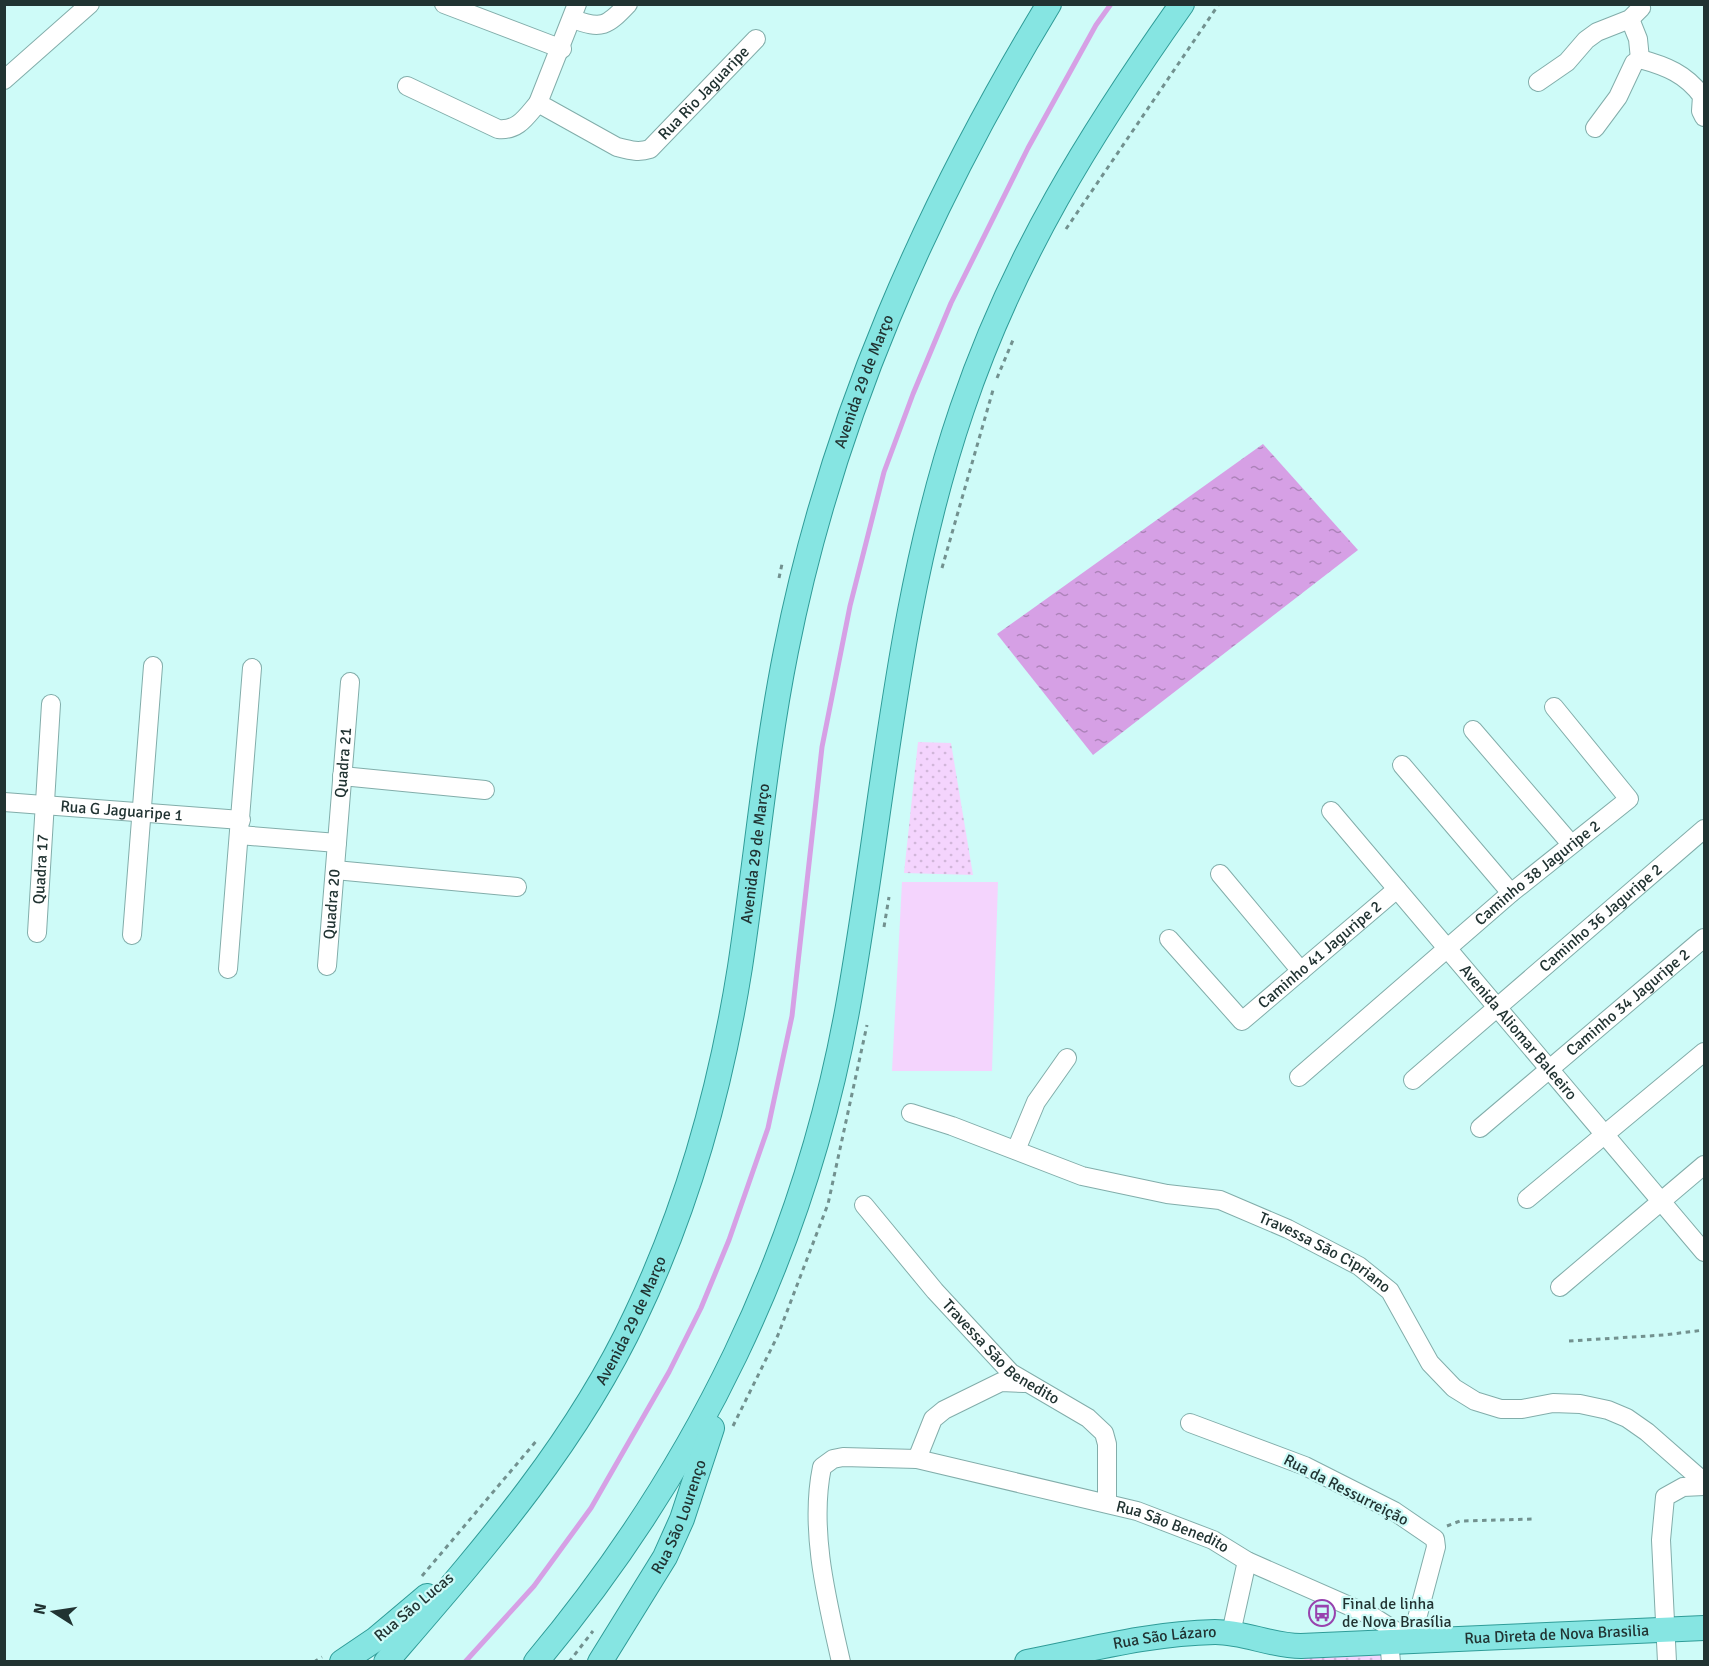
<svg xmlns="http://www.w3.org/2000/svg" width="1709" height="1666" viewBox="0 0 1709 1666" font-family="Signika,sans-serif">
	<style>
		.grass { fill: #f4d4fd }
		.park { fill: url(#park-dots) }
		.water { fill: url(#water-ripples) }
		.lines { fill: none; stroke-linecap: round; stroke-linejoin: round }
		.stream { stroke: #d6a0e5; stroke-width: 5 }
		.minor-casing { stroke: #82adaa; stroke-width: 20 }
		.major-casing { stroke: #2f9c98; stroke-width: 26 }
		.path { stroke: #72918f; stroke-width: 3; stroke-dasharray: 4.5 4.5; stroke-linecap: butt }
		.minor { stroke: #fff; stroke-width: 18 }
		.major { stroke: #86e5e2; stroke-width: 24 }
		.labels { text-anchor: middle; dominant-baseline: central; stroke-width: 4.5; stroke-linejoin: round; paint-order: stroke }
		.street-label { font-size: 16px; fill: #213332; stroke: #cefbf8 }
		.poi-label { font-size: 16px; fill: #213332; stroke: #cefbf8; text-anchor: start }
	</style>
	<defs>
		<pattern id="park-dots" width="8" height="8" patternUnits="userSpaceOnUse" patternTransform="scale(1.5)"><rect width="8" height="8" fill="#f4d4fd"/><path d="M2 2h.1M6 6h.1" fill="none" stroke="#d1b6d9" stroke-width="1.8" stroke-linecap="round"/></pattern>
		<pattern id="water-ripples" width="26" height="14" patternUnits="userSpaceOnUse" patternTransform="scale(1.5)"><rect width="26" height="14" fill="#d6a0e5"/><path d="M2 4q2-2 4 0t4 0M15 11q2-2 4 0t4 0" fill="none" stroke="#ad83ba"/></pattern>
	</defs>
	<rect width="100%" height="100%" fill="#cefbf8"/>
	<!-- grass -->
	<polygon class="grass" points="902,882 998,882 992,1071 892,1071"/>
	<!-- park -->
	<g class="park">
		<polygon points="918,742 951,743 973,875 904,873"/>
		<polygon points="1382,1654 1383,1661 1304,1662 1304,1658"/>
	</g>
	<!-- water -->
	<polygon class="water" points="1263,444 1358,550 1093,755 997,634"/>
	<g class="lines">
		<!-- stream -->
		<polyline class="stream" points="465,1662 534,1586 591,1508 669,1372 701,1308 729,1240 768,1128 792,1016 822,747 850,606 884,472 913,394 951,303 1028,148 1096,25 1111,4"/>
		<defs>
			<g id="minor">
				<polyline points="444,4 562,49"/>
				<path id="s1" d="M577 4 538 103 617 147C629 150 638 153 650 149L756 39"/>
				<path d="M573 19C602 30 607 26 628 4"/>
				<polyline points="1630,19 1638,39 1640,59"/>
				<path d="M1640 59C1666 66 1686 74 1702 96L1701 111 1704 117"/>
				<polyline points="4,80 90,4"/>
				<polyline points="1538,82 1567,62 1586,40 1597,32 1630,19 1641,8 1639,4"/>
				<path d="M407 86 498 129C518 131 526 117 538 103"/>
				<polyline points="1595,128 1618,97 1634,63 1640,59"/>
				<polyline points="1473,730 1571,844"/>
				<polyline points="1402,765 1511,893"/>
				<polyline points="342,776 485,790"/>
				<path id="s2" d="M4 802 241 820"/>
				<path id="s3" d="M1331 811 1704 1252"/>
				<polyline points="239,835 337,843"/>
				<polyline points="335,870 517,887"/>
				<polyline points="1220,874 1301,971"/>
				<path id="s4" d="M37 933 51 704"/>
				<polyline points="132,935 153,666"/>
				<path id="s5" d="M1169 939 1242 1021 1397 889"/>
				<path id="s6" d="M327 966 350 682"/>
				<polyline points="228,969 252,668"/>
				<path id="s7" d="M1299 1077 1511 893 1629 799 1554 707"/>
				<path id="s8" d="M1413 1080 1704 829"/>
				<path id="s9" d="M911 1113 952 1126 1082 1176 1167 1194 1220 1200 1288 1229 1359 1266 1390 1291 1430 1363 1454 1388 1475 1401 1501 1409H1522L1553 1403 1580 1404 1608 1410 1627 1418 1647 1432 1704 1482"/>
				<path id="s10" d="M1480 1128 1704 938"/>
				<polyline points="1016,1150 1036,1102 1067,1058"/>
				<polyline points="1527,1199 1704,1052"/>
				<path id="s11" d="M864 1205 935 1291 1011 1373 1088 1418 1104 1433 1107 1444V1502"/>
				<polyline points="1560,1287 1704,1165"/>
				<polyline points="917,1459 933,1419 944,1410 1001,1382 1024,1383"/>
				<polyline points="1388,1630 1391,1662"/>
				<polyline points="1231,1633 1247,1561"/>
				<path id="s12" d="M841 1662C827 1600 809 1530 822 1467L833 1459 843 1457 917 1459 1137 1511 1213 1540 1247 1561 1372 1616 1411 1641 1436 1547 1435 1539 1394 1511 1305 1466 1190 1423"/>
				<polyline points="1667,1662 1661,1540 1665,1497 1683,1487 1704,1486"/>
			</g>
			<g id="major">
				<polyline points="342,1662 376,1639 427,1596"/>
				<path id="s13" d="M386 1662C480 1553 575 1446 636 1315 688 1206 721 1087 740 967 756 862 765 756 786 651 832 418 926 207 1049 4"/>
				<path d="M536 1662C696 1471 804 1251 848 1006 884 806 896 602 962 409 1013 258 1090 134 1182 4"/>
				<path id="s14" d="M600 1662 665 1557 682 1519 712 1428"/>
				<path id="s15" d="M1027 1662C1088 1650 1152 1633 1215 1632 1245 1632 1271 1646 1301 1646L1704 1628"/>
			</g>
		</defs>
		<!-- minor casing -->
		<use href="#minor" class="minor-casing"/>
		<!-- major casing -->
		<use href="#major" class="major-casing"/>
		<!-- path -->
		<g class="path">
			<polyline points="1066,229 1219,4"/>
			<polyline points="997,378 1013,340"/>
			<polyline points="942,568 993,390"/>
			<polyline points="779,578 782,564"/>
			<polyline points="884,927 889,897"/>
			<polyline points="1569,1341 1664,1335 1704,1330"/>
			<polyline points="733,1426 778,1335 828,1204 867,1025"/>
			<polyline points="1447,1526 1460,1521 1535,1519"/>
			<polyline points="422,1576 538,1439"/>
			<polyline points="314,1662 322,1657"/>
			<polyline points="569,1662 593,1631"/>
		</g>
		<!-- minor -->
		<use href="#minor" class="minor"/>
		<!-- major -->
		<use href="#major" class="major"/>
	</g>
	<!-- icons -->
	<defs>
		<symbol id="bus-ring" viewBox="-11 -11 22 22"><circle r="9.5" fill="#cefbf8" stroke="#9842ae" stroke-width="1.5"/><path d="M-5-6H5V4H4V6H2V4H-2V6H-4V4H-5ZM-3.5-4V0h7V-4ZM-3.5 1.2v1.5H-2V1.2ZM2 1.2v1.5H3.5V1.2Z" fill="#9842ae"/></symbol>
	</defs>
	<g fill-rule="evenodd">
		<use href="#bus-ring" x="1307" y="1598" width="30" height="30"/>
	</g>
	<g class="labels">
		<!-- street labels -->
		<g class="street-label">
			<text stroke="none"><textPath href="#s1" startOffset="308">Rua Rio Jaguaripe</textPath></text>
			<text stroke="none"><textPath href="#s13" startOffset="1394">Avenida 29 de Março</textPath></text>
			<text stroke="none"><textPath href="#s6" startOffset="204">Quadra 21</textPath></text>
			<text stroke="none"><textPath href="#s2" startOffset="118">Rua G Jaguaripe 1</textPath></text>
			<text stroke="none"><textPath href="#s13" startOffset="908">Avenida 29 de Março</textPath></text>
			<text stroke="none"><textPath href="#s4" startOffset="64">Quadra 17</textPath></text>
			<text stroke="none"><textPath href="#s7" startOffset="314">Caminho 38 Jaguripe 2</textPath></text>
			<text stroke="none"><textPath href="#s6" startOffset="62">Quadra 20</textPath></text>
			<text stroke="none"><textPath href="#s8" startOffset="248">Caminho 36 Jaguripe 2</textPath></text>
			<text stroke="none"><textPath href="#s5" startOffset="212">Caminho 41 Jaguripe 2</textPath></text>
			<text stroke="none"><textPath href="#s10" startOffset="194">Caminho 34 Jaguripe 2</textPath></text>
			<text stroke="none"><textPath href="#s3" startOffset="290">Avenida Aliomar Baleeiro</textPath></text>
			<text stroke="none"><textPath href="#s9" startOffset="440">Travessa São Cipriano</textPath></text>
			<text stroke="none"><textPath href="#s13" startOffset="422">Avenida 29 de Março</textPath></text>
			<text stroke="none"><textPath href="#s11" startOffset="202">Travessa São Benedito</textPath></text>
			<text transform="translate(1346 1490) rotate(27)">Rua da Ressurreição</text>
			<text stroke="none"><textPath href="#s14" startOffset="166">Rua São Lourenço</textPath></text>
			<text stroke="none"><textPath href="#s12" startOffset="560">Rua São Benedito</textPath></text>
			<text transform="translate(414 1607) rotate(-40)">Rua São Lucas</text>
			<text stroke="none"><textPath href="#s15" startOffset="534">Rua Direta de Nova Brasilia</textPath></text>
			<text stroke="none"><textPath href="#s15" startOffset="140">Rua São Lázaro</textPath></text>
		</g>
		<!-- poi labels -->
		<g class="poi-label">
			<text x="1342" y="1604">Final de linha<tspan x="1342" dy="18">de Nova Brasília</tspan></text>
		</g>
	</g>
	<!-- border -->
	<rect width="1709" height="1666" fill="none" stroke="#213332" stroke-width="12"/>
	<!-- north arrow -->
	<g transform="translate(54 1612) rotate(282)" stroke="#cefbf8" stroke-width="4.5" paint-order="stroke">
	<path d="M0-4.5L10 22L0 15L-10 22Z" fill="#213332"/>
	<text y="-9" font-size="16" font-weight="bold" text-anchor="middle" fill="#213332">N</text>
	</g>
</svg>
